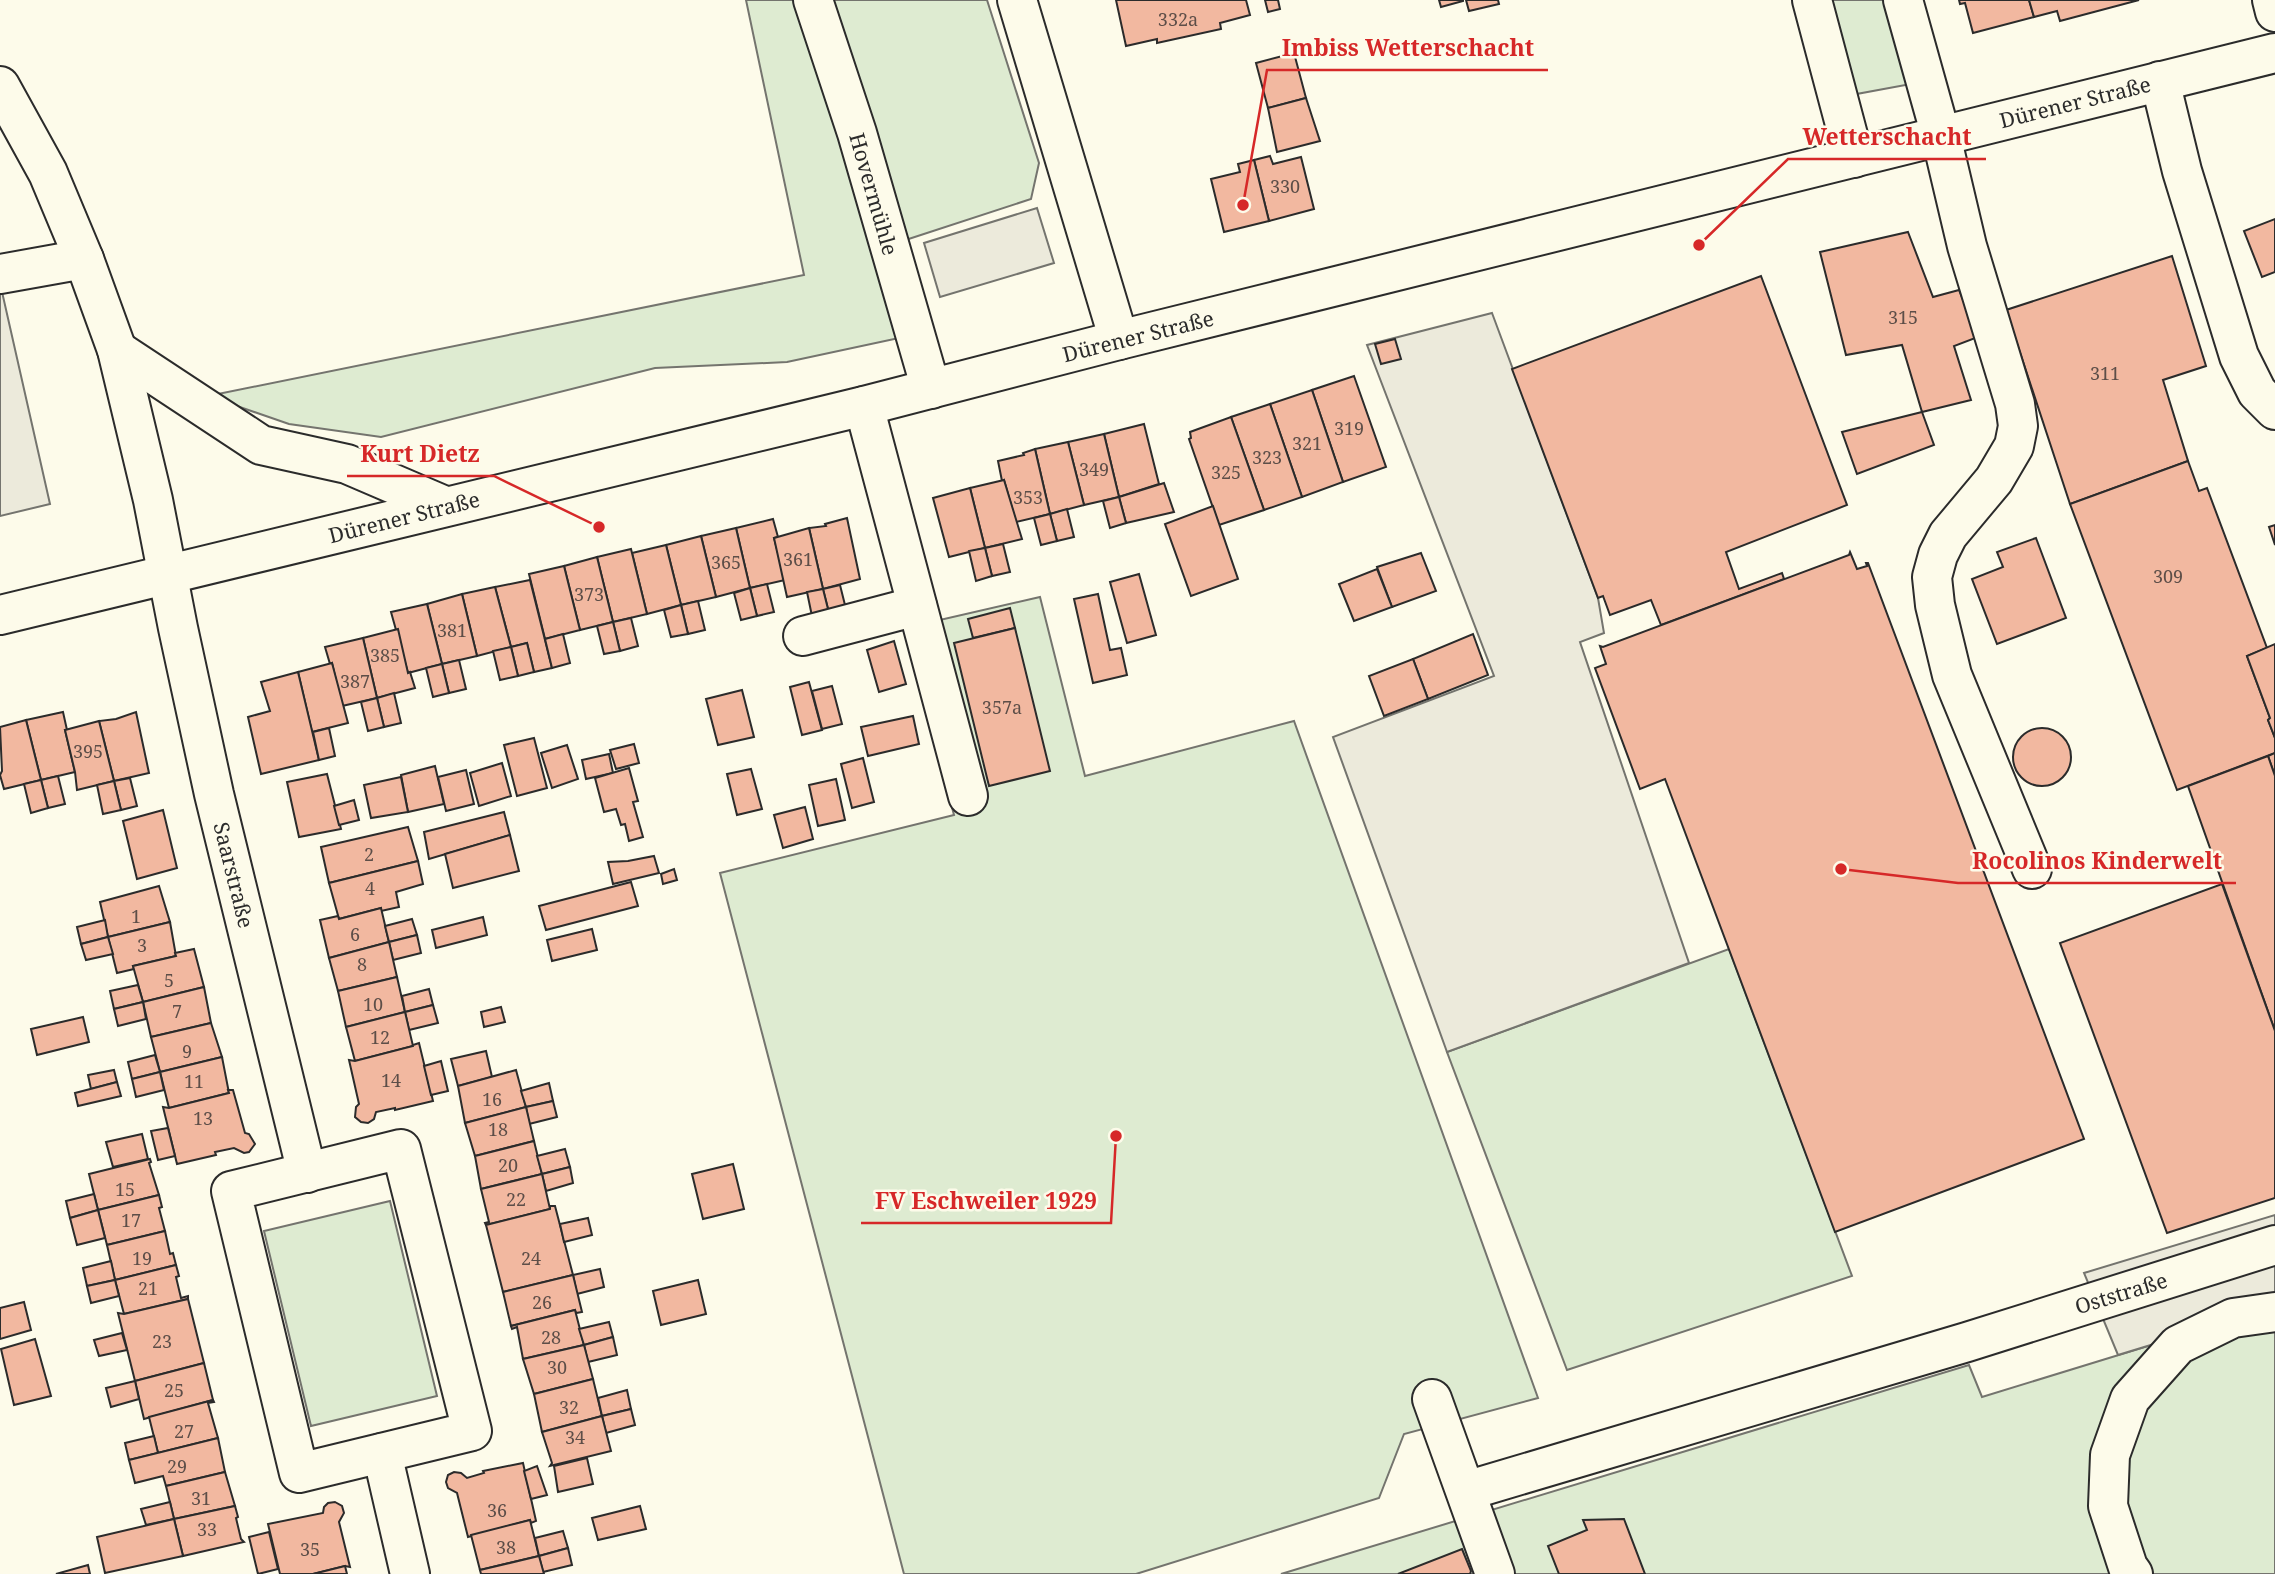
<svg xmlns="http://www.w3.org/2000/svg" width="2275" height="1574" viewBox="0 0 2275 1574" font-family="'Noto Serif',serif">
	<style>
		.green { fill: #deebd1; stroke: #74746e; stroke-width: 2 }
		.parking { fill: #eceadb; stroke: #74746e; stroke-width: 2 }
		.building { fill: #f2b8a0; stroke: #2b2b2b; stroke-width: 2 }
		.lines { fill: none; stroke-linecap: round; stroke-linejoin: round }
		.minor-casing { stroke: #2b2b2b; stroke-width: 42 }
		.major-casing { stroke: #2b2b2b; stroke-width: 42 }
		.minor { stroke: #fdfbea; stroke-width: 38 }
		.major { stroke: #fdfbea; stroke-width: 38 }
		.labels { text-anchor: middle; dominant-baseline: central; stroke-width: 5; stroke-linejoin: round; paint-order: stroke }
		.number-label { font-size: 18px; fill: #5d4e48 }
		.street-label { font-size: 21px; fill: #2b2b2b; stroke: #fdfbea }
		.leader { fill: none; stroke: #d62828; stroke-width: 2.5 }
		.callout-dot { fill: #d62828; stroke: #fdfbea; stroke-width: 2.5 }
		.callout-label { font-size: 23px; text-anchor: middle; font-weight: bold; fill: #d62828; stroke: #fdfbea; stroke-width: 5; stroke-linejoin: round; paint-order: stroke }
	</style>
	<rect width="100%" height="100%" fill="#fdfbea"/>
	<!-- green -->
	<g class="green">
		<polygon points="746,0 987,0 1039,163 1031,199 875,250 899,338 787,362 655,368 381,437 289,424 208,396 804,275"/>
		<polygon points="1828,0 1891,0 1911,84 1851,95"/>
		<polygon points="1040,597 1085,776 1294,721 1538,1398 1404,1434 1379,1498 1136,1574 904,1574 720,873 954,815 905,628"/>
		<polygon points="1729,949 1852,1276 1567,1370 1447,1052"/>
		<polygon points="390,1201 437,1396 311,1426 264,1231"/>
		<polygon points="2275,1307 2275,1574 1281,1574 1969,1365 1982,1397"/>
	</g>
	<!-- parking -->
	<g class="parking">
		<polygon points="1037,208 1054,263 940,297 924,243"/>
		<polygon points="0,283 50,504 0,516"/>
		<polygon points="1492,313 1598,598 1604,633 1580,642 1689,963 1447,1052 1333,737 1494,676 1367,345"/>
		<polygon points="2275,1215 2275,1307 2118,1355 2084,1273"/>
	</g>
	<!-- building -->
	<g class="building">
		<polygon points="1116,0 1246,0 1250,15 1220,23 1221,29 1157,43 1157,39 1126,46"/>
		<polygon points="1265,0 1278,0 1280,9 1268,12"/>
		<polygon points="1439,0 1463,0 1463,1 1441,7"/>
		<polygon points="1466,0 1498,0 1499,4 1469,11"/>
		<polygon points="1959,0 2029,0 2034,17 1973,33 1965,3 1960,4"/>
		<polygon points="2029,0 2139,0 2060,21 2057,11 2034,17"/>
		<polygon points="1294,53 1306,98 1268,108 1256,63"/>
		<polygon points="1306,98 1320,141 1277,152 1268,108"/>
		<polygon points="1270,156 1273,164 1301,157 1314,209 1269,221 1254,160"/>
		<polygon points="1254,160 1269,221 1224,232 1211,179 1240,172 1238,164"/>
		<polygon points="2275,219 2275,272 2262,277 2244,231"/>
		<polygon points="1908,232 1933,297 1959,290 1978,337 1954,346 1971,400 1922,412 1902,345 1846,355 1820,252"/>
		<polygon points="2172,256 2206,366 2163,380 2188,461 2070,504 2006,310"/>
		<polygon points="1761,276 1847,505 1726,552 1739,589 1782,573 1784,579 1661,625 1651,600 1610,615 1603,596 1598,598 1512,369"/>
		<polygon points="1395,339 1401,359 1381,364 1375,344"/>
		<polygon points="1354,376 1386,467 1343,482 1312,390"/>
		<polygon points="1312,390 1343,482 1302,497 1270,404"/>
		<polygon points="1270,404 1302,497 1264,510 1231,417"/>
		<polygon points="1922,412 1934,445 1857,474 1842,432"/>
		<polygon points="1231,417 1264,510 1219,525 1189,439 1191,438 1190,432"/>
		<polygon points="1144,424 1159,484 1119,497 1104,434"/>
		<polygon points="1104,434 1119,497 1084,505 1068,442"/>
		<polygon points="1068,442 1084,505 1050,514 1035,449"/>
		<polygon points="1035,449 1050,514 1016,522 1004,480 1002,481 998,461 1024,455 1023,453"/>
		<polygon points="2188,461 2199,491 2207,488 2267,648 2247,656 2270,718 2268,720 2275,738 2275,753 2177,790 2070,504"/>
		<polygon points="1004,480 1022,539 985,548 970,488"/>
		<polygon points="1164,483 1174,512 1126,523 1119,497"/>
		<polygon points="970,488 985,548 949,557 933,498"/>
		<polygon points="1119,497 1126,523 1110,528 1103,501"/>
		<polygon points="1213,506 1238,579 1191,596 1165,524"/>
		<polygon points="1067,509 1074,537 1057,541 1050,514"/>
		<polygon points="1050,514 1057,541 1041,545 1034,518"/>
		<polygon points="847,518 860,579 823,589 809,528 826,526 825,524"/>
		<polygon points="773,519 778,537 774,538 785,580 750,588 736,528"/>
		<polygon points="2275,525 2275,545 2269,527"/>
		<polygon points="736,528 750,588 716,597 701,536"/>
		<polygon points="809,528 823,589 787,597 774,538"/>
		<polygon points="701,536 716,597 681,605 666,545"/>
		<polygon points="2036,538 2066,618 1997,644 1972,579 2003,567 1997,552"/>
		<polygon points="1003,544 1010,572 992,576 985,548"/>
		<polygon points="666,545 681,605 647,614 632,553"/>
		<polygon points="985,548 992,576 976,581 969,551"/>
		<polygon points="631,549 647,614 613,622 597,557"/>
		<polygon points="1850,552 1857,569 1867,566 1866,563 1868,563 2084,1139 1835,1232 1665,779 1640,789 1595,668 1606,664 1600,646 1603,647 1849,555"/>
		<polygon points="1421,553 1436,591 1392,607 1377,567"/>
		<polygon points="597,557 613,622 580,630 564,566"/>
		<polygon points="564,566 580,630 545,639 529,574"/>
		<polygon points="1377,569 1392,607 1354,621 1339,584"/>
		<polygon points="1139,574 1156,635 1127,643 1110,582"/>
		<polygon points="530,580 552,668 534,672 527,643 511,647 495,587"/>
		<polygon points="767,584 774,612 757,616 750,588"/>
		<polygon points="840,585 847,613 830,617 823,589"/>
		<polygon points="495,587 511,647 477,656 462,594"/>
		<polygon points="750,588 757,616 741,620 734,593"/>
		<polygon points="823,589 830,617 813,621 807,592"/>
		<polygon points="462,594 477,656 442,664 427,604"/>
		<polygon points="1098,594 1110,650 1121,648 1127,675 1093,683 1074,599"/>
		<polygon points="698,601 705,630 688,634 681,605"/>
		<polygon points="427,604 442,664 408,673 391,612"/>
		<polygon points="681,605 688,634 671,637 664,610"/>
		<polygon points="1010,608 1015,628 973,638 968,619"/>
		<polygon points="631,618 638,646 620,651 613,622"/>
		<polygon points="613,622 620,651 604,654 597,626"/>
		<polygon points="1015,628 1050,771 989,786 954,643"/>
		<polygon points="398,629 408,673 410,672 415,688 377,698 363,638"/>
		<polygon points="563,634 570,663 552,668 545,639"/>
		<polygon points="1473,634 1488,675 1428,699 1413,659"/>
		<polygon points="363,638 377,698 342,706 332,663 330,664 325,647"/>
		<polygon points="894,641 906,684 879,692 867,650"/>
		<polygon points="527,643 534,672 518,676 511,647"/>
		<polygon points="2275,644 2275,738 2268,720 2270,718 2247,656"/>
		<polygon points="511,647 518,676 500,680 493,651"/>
		<polygon points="1413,659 1428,699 1384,716 1369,676"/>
		<polygon points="459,660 466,689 449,693 442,664"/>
		<polygon points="332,663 348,723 312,732 298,672"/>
		<polygon points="442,664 449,693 433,697 426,668"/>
		<polygon points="298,672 319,760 261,774 248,717 270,711 261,682"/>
		<polygon points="809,682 822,730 802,735 790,687"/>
		<polygon points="832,686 842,724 822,729 812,691"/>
		<polygon points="742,690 754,737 718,745 706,699"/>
		<polygon points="394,693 401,723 384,727 377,698"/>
		<polygon points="377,698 384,727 368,731 361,702"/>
		<polygon points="63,712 67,730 65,730 75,772 41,780 26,720"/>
		<polygon points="136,712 149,773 114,781 99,721 116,719"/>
		<polygon points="913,716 919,744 868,756 861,727"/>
		<polygon points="26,720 41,780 4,789 0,775 2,771 0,727"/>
		<polygon points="99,721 114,781 77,790 75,772 65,730"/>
		<polygon points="329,728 335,756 319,760 313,732"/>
		<circle cx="2042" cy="757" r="29"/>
		<polygon points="534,738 547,788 517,796 504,745"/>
		<polygon points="634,744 639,763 616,769 610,750"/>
		<polygon points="567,745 578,779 552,788 541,753"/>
		<polygon points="2275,753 2275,776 2268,756"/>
		<polygon points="609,754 613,773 586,779 582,760"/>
		<polygon points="2268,756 2275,776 2275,1031 2188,786"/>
		<polygon points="863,758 874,802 852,808 841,764"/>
		<polygon points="502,763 511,796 479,806 470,773"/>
		<polygon points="435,766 444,804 408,812 401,775"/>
		<polygon points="629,768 638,801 633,802 643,837 629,841 625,824 621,825 616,809 604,812 595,778"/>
		<polygon points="751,769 762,809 737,815 727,774"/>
		<polygon points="466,770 474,804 446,811 438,777"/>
		<polygon points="327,774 341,829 299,837 287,782"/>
		<polygon points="58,776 65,804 48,808 41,780"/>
		<polygon points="401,777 408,812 371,818 364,785"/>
		<polygon points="130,778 137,806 121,810 114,781"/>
		<polygon points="836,779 845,820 818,826 809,785"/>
		<polygon points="41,780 48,808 31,813 24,784"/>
		<polygon points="114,781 121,810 103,814 97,785"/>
		<polygon points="354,800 359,820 339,825 334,806"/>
		<polygon points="805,807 813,839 783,848 774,815"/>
		<polygon points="163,810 177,868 137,879 123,821"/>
		<polygon points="504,812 510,835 429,859 424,832"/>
		<polygon points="408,827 418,861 329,883 321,847"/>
		<polygon points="510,835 519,871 453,888 445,854"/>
		<polygon points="654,856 659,873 613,884 608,862 628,861"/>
		<polygon points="418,861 423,884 396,892 399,907 381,911 381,908 339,919 329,883"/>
		<polygon points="674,869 677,880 663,884 661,874"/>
		<polygon points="631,882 638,906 546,930 539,906"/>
		<polygon points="2222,884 2275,1031 2275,1198 2167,1233 2060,943"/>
		<polygon points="159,886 170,922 108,937 100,902"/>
		<polygon points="381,908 389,942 329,958 320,920 338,916 339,919"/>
		<polygon points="483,917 487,935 436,948 432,930"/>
		<polygon points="412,919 417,935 389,942 385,926"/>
		<polygon points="105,920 108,937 81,944 77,927"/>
		<polygon points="170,922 176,956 133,966 134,969 117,973 108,937"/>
		<polygon points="592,929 597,950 552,961 547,940"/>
		<polygon points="417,935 421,953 393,960 389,942"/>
		<polygon points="108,937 113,954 86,960 81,944"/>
		<polygon points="389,942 397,977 338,991 329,958"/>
		<polygon points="194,949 204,987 143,1002 133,966 176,956 175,953"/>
		<polygon points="397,977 405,1012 346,1027 338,991"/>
		<polygon points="138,985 143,1002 114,1009 110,991"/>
		<polygon points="204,987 211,1023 151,1037 143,1002"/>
		<polygon points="429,989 433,1005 405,1012 402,996"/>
		<polygon points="143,1002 146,1019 118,1026 114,1009"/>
		<polygon points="433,1005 438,1023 409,1030 405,1012"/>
		<polygon points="501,1007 505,1022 484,1027 481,1012"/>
		<polygon points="405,1012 413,1046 355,1061 346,1027"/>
		<polygon points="83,1017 89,1042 37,1055 31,1029"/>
		<polygon points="211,1023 222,1057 160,1072 151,1037"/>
		<polygon points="419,1043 433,1101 395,1110 395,1108 376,1112 374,1119 368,1123 361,1122 355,1117 356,1107 359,1104 349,1060 355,1061 413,1046 413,1045"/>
		<polygon points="486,1051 492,1077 458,1086 451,1059"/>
		<polygon points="155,1055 160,1072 132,1079 128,1062"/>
		<polygon points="222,1057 229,1093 169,1108 160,1072"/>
		<polygon points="441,1061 448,1091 431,1095 424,1066"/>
		<polygon points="114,1070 117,1082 91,1089 88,1075"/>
		<polygon points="516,1070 526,1107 465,1123 458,1086"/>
		<polygon points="160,1072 164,1090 136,1097 132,1079"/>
		<polygon points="117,1082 121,1096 78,1106 75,1093"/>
		<polygon points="549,1083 553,1101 526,1107 521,1091"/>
		<polygon points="228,1090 233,1090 245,1133 249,1134 255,1144 249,1152 244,1153 234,1148 215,1152 216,1155 177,1164 163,1107 169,1108 229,1093"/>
		<polygon points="553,1101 557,1117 529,1124 526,1107"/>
		<polygon points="526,1107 534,1141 475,1156 465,1123"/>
		<polygon points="168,1128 175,1156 158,1160 151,1131"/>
		<polygon points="142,1134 148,1159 113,1167 106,1142"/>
		<polygon points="534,1141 542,1174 481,1189 475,1156"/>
		<polygon points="565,1149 570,1167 542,1174 537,1156"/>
		<polygon points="150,1159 151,1162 149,1163 159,1195 98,1210 89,1174"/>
		<polygon points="733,1164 744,1209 703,1219 692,1174"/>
		<polygon points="570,1167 573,1183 546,1191 542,1174"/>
		<polygon points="542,1174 550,1209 486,1225 485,1223 489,1222 481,1189"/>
		<polygon points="94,1194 98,1210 70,1218 66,1201"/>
		<polygon points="159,1195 162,1207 159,1208 165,1231 107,1245 98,1210"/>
		<polygon points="550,1206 555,1206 573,1275 503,1292 486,1225 550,1209"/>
		<polygon points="98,1210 105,1238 77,1245 70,1218"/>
		<polygon points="588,1218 592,1235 564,1242 560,1224"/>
		<polygon points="165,1231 170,1254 173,1253 176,1265 115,1280 107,1245"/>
		<polygon points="111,1261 115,1280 87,1286 83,1268"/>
		<polygon points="176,1265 179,1276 176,1277 181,1298 188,1296 188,1299 124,1314 115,1280"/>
		<polygon points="600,1269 604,1287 577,1294 573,1275"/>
		<polygon points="573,1275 582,1312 576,1313 575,1310 511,1326 503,1292"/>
		<polygon points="115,1280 119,1296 91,1303 87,1286"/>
		<polygon points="698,1280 706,1314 661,1325 653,1291"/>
		<polygon points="188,1299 204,1363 135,1381 118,1313 124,1314"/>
		<polygon points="24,1302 31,1330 0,1339 0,1308"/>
		<polygon points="575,1310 584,1345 523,1359 517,1327 512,1329 511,1326"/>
		<polygon points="609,1322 613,1337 584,1345 579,1329"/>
		<polygon points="122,1333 127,1350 99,1356 94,1340"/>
		<polygon points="613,1337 617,1355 588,1362 584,1345"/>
		<polygon points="35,1339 51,1396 14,1405 1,1349"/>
		<polygon points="584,1345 593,1379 534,1394 523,1359"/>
		<polygon points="204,1363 213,1400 144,1419 135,1381"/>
		<polygon points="593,1379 602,1416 542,1432 534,1394"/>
		<polygon points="135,1381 139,1399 111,1407 106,1388"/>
		<polygon points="627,1390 631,1409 602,1416 598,1398"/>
		<polygon points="213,1400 214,1402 208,1403 218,1438 158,1453 149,1417"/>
		<polygon points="631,1409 635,1425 606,1433 602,1416"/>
		<polygon points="602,1416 611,1451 550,1466 552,1463 542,1432"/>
		<polygon points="154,1436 158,1453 129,1460 125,1443"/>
		<polygon points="218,1438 225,1472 166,1486 163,1476 135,1483 129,1460"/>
		<polygon points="587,1458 593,1484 558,1492 554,1466"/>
		<polygon points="523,1463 536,1521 531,1523 530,1520 468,1537 457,1493 448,1488 446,1482 448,1475 454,1472 461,1473 467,1478 484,1473 483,1471"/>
		<polygon points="537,1466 547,1495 531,1499 524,1471"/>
		<polygon points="225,1472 235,1506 174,1519 166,1486"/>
		<polygon points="170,1502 174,1519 146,1525 141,1509"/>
		<polygon points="335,1502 342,1506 344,1513 339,1522 350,1567 345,1566 313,1574 280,1574 268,1524 323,1513 324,1507 328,1503"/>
		<polygon points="235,1506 238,1517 236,1518 241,1539 244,1542 183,1556 174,1519"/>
		<polygon points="640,1506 646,1529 598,1540 592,1518"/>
		<polygon points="174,1519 183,1556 105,1573 97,1537"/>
		<polygon points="1624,1519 1645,1574 1559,1574 1548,1546 1587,1530 1583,1520"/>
		<polygon points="530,1520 539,1556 480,1570 471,1535"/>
		<polygon points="563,1531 568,1548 539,1556 535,1538"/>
		<polygon points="269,1532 278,1569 258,1574 249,1537"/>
		<polygon points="568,1548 572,1565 543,1572 539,1556"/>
		<polygon points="1462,1549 1471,1571 1470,1574 1398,1574"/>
		<polygon points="539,1556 544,1574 481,1574 480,1570"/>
		<polygon points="88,1565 90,1574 56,1574"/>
		<polygon points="345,1566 347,1574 313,1574"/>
	</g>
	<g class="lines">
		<defs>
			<g id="minor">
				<polyline points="813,0 857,133 931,389"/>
				<polyline points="1017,0 1119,340"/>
				<polyline points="1812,0 1854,158"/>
				<polyline points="1903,0 1941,136 1967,246 2015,404 2018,426 2014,446 1994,480 1948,535 1938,555 1932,577 1935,605 1952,675 2032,869"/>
				<polyline points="2272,0 2275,12"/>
				<polyline points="2160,81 2182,171 2239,356 2257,392 2275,410"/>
				<polyline points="0,86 48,173 84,259 117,350 153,500 178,628 214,794 307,1173"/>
				<polyline points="0,274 84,259"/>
				<polyline points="864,406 968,796"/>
				<polyline points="803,636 917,606"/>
				<polygon points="401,1149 472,1431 299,1473 231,1191"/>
				<polyline points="1432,1399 1495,1574"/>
				<polyline points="382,1453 410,1574"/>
				<polyline points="1466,1491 1967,1342 2275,1245"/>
				<polyline points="2133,1574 2128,1567 2108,1506 2110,1455 2130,1399 2178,1345 2233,1318 2275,1312"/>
			</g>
			<g id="major">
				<polyline points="117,350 261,445 347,464 445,506"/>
				<polyline points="0,615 864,406 1119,340 2275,53"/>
			</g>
		</defs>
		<!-- minor casing -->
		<use href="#minor" class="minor-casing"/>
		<!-- major casing -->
		<use href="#major" class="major-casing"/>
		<!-- minor -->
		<use href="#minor" class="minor"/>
		<!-- major -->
		<use href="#major" class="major"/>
	</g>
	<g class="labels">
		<!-- number labels -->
		<g class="number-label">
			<text x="1178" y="19">332a</text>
			<text x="1285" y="186">330</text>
			<text x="1903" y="317">315</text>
			<text x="2105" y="373">311</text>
			<text x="1349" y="428">319</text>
			<text x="1307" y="443">321</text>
			<text x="1267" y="457">323</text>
			<text x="1094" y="469">349</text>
			<text x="1226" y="472">325</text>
			<text x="1028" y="497">353</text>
			<text x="798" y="559">361</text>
			<text x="726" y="562">365</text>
			<text x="2168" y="576">309</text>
			<text x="589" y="594">373</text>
			<text x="452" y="630">381</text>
			<text x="385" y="655">385</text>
			<text x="355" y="681">387</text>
			<text x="1002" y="707">357a</text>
			<text x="88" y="751">395</text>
			<text x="369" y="854">2</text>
			<text x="370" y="888">4</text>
			<text x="136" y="916">1</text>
			<text x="355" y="934">6</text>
			<text x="142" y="945">3</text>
			<text x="362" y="964">8</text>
			<text x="169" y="980">5</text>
			<text x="373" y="1004">10</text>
			<text x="177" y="1011">7</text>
			<text x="380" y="1037">12</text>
			<text x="187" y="1051">9</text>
			<text x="391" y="1080">14</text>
			<text x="194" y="1081">11</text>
			<text x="492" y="1099">16</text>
			<text x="203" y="1118">13</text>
			<text x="498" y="1129">18</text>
			<text x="508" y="1165">20</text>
			<text x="125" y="1189">15</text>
			<text x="516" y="1199">22</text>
			<text x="131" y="1220">17</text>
			<text x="142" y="1258">19</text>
			<text x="531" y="1258">24</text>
			<text x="148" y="1288">21</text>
			<text x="542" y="1302">26</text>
			<text x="551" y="1337">28</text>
			<text x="162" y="1341">23</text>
			<text x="557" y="1367">30</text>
			<text x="174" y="1390">25</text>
			<text x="569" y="1407">32</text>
			<text x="184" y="1431">27</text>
			<text x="575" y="1437">34</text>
			<text x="177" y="1466">29</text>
			<text x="201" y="1498">31</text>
			<text x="497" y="1510">36</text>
			<text x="207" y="1529">33</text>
			<text x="506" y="1547">38</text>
			<text x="310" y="1549">35</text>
		</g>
		<!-- street labels -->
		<g class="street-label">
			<text transform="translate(2075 102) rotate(-14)">Dürener Straße</text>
			<text transform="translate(874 194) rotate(74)">Hovermühle</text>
			<text transform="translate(1138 336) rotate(-14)">Dürener Straße</text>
			<text transform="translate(404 517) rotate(-14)">Dürener Straße</text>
			<text transform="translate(234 875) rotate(76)">Saarstraße</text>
			<text transform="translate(2121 1293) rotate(-17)">Oststraße</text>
		</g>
	</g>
	<!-- callouts -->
	<path class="leader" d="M1243 205L1267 70H1548M1699 245L1788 159H1986M599 527L494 476H347M1841 869L1958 883H2236M1116 1136L1111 1223H861"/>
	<g class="callout-dot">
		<circle cx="1243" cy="205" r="7"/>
		<circle cx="1699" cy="245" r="7"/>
		<circle cx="599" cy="527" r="7"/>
		<circle cx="1841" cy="869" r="7"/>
		<circle cx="1116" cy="1136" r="7"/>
	</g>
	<g class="callout-label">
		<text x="1408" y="56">Imbiss Wetterschacht</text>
		<text x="1887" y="145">Wetterschacht</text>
		<text x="420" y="462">Kurt Dietz</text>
		<text x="2097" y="869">Rocolinos Kinderwelt</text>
		<text x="986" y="1209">FV Eschweiler 1929</text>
	</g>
</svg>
